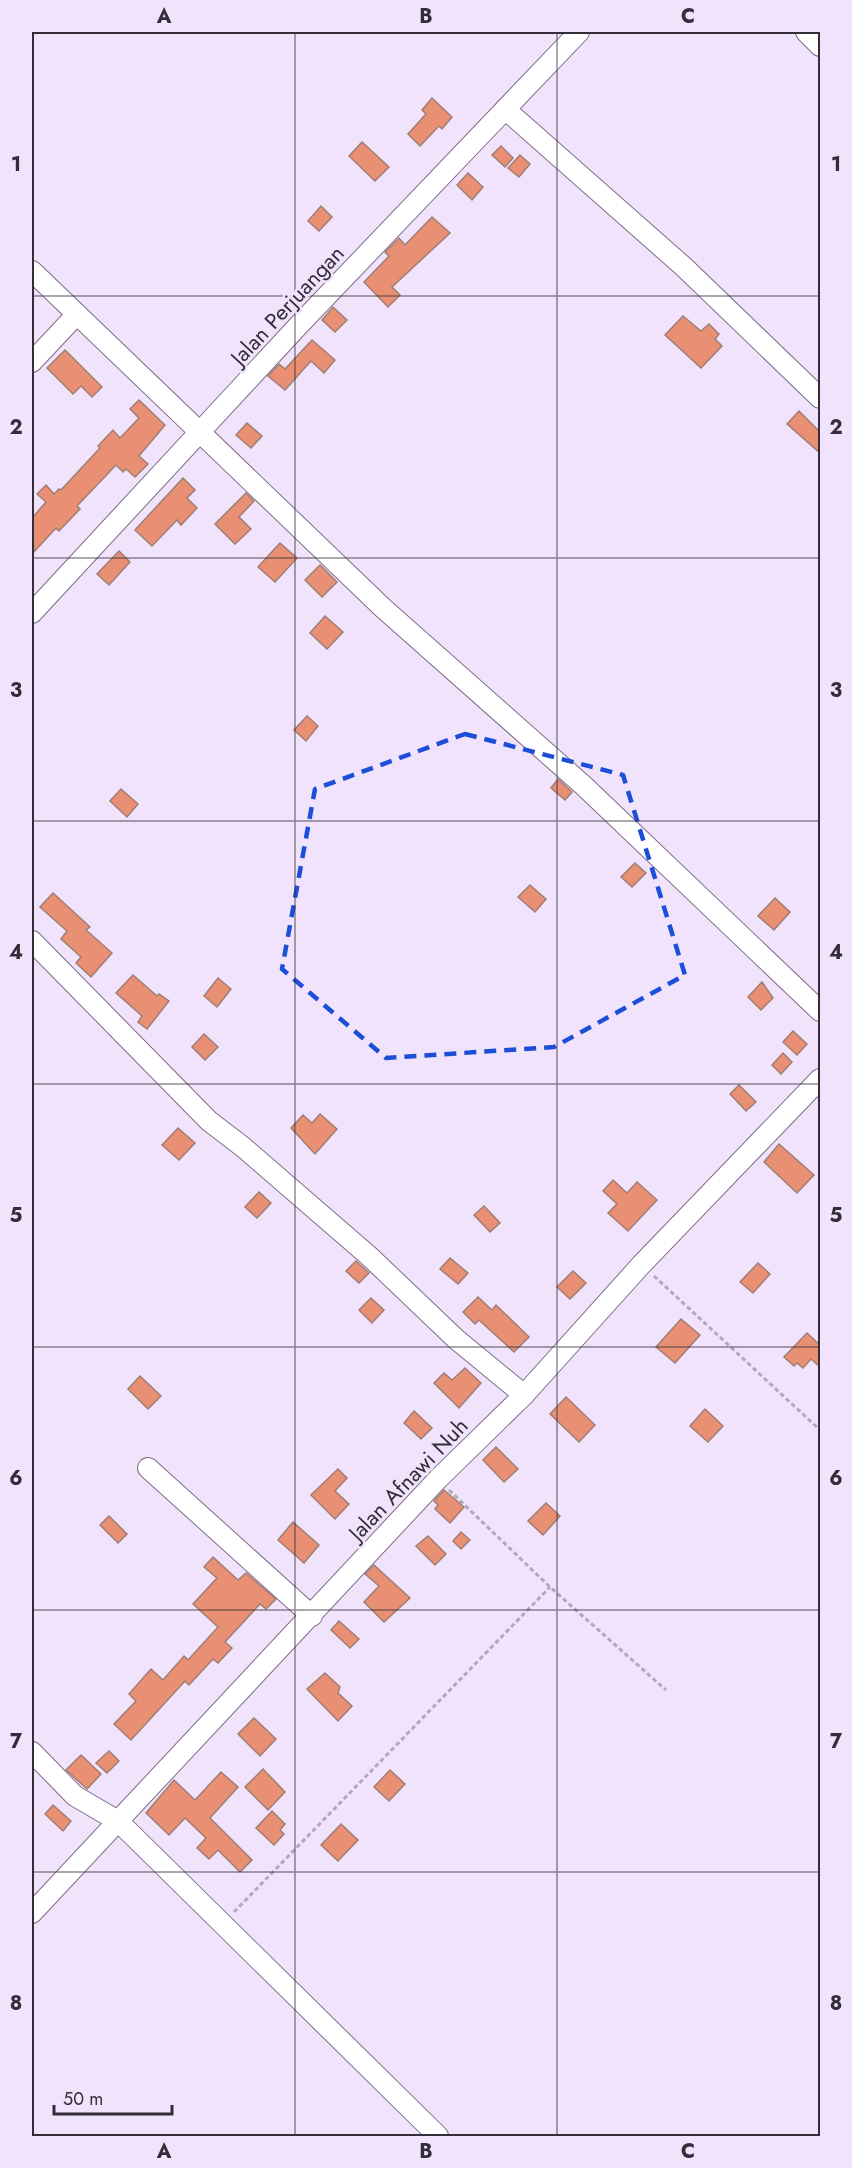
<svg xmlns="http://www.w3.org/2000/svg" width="852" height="2168" viewBox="0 0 852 2168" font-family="Jost,sans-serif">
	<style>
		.building { fill: #e98f73; stroke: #9f7e74; stroke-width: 1.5 }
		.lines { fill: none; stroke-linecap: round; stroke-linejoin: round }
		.minor-casing { stroke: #7c6d88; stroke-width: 22 }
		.path { stroke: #b3a7bc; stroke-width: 3; stroke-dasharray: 4.5 3; stroke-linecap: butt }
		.minor { stroke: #fff; stroke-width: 20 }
		.marked { fill: none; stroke: #1d4ed8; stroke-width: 4.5; stroke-dasharray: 12 8; stroke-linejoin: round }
		.grid { fill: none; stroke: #332d39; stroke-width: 1.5; stroke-opacity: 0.55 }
		.labels { text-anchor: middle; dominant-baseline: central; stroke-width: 5; stroke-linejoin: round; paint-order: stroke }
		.street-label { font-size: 22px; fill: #332d39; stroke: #f1e3fc }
		.neatline { fill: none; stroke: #332d39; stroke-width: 2 }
		.grid-label { font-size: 20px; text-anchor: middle; font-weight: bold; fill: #332d39 }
	</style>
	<rect width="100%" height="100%" fill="#f1e3fc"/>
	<!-- building -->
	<g class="building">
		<polygon points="432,98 452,117 442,129 439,126 420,146 408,134 426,114 422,110"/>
		<polygon points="362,142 389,167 375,181 349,156"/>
		<polygon points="501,146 513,158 505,167 492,155"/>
		<polygon points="520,155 530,164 519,177 508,168"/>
		<polygon points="468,173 483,187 472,200 457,185"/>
		<polygon points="321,206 332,217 319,231 308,221"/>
		<polygon points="432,217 450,233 392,287 400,295 388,307 364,282 389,256 385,252 399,238 405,245"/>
		<polygon points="333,307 347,320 335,332 322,320"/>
		<polygon points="683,316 701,331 709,324 719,334 715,339 722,346 701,368 665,335"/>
		<polygon points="312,340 335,360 324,373 311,361 285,390 268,376 279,364 285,369"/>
		<polygon points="65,350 102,387 92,397 81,386 73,394 47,368"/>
		<polygon points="139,400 165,425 139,456 148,464 135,477 126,469 123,472 116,465 77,506 80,509 59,531 56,528 32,554 32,518 46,502 37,494 46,485 54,494 59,489 61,490 100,448 98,446 113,430 120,438 139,418 130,409"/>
		<polygon points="799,411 820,432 820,453 787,424"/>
		<polygon points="247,423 262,436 251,448 236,435"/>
		<polygon points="183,478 195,490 187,498 197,508 181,525 177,520 152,546 135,530"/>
		<polygon points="246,493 254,501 239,517 251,529 235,544 215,524"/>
		<polygon points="280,543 297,558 275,582 258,567"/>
		<polygon points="119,551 130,562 109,585 97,574"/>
		<polygon points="320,565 337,582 322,597 305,580"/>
		<polygon points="325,616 343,632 327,649 310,633"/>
		<polygon points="307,716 318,726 306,741 294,730"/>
		<polygon points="558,779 572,792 565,800 551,788"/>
		<polygon points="121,789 138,804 127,817 110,801"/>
		<polygon points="635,863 646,873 632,887 621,877"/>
		<polygon points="530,885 546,899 535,912 518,897"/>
		<polygon points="53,893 90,927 86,930 112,953 91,977 76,963 81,957 61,939 67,931 40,907"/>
		<polygon points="775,898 790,912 774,930 758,916"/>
		<polygon points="133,975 157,996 159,994 169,1001 147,1029 138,1022 142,1016 116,993"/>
		<polygon points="218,978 231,989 217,1007 204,996"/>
		<polygon points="762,982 773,998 761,1010 748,997"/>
		<polygon points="793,1031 807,1044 797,1055 783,1042"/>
		<polygon points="204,1034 218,1047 205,1060 192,1047"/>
		<polygon points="783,1053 792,1062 781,1074 772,1065"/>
		<polygon points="739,1085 756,1102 746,1111 730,1094"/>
		<polygon points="320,1114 337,1129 315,1154 291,1128 303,1115 312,1123"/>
		<polygon points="178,1128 195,1143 179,1160 162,1145"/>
		<polygon points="779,1144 814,1175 797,1193 764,1162"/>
		<polygon points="613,1180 627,1193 637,1182 657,1200 628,1231 608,1213 617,1204 603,1191"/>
		<polygon points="259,1192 271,1203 257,1218 245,1207"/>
		<polygon points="484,1206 500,1223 490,1232 474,1215"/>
		<polygon points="450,1258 468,1273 458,1284 440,1269"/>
		<polygon points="356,1261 369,1273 359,1283 346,1271"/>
		<polygon points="758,1263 770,1274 753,1293 740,1282"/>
		<polygon points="573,1271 586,1283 570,1299 557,1287"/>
		<polygon points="478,1297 492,1310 496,1305 529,1337 514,1352 479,1320 475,1324 463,1312"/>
		<polygon points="371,1298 384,1310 372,1323 359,1310"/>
		<polygon points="681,1319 700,1335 675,1363 656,1347"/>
		<polygon points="807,1333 820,1345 820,1367 811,1359 803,1368 797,1363 794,1366 784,1357"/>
		<polygon points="465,1368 481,1383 459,1408 434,1383 444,1373 452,1380"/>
		<polygon points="140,1376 161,1396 148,1409 128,1389"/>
		<polygon points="566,1397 595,1425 579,1442 550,1414"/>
		<polygon points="705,1409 723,1426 708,1442 690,1426"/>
		<polygon points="414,1411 432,1428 421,1439 404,1423"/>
		<polygon points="496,1447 518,1469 504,1482 483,1460"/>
		<polygon points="338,1469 347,1478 335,1491 349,1504 335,1519 311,1495"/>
		<polygon points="444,1490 464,1507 450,1523 435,1509 438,1505 434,1501"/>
		<polygon points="546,1503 560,1516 543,1535 528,1521"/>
		<polygon points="109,1516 127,1534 118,1543 100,1525"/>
		<polygon points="293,1522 319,1545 304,1563 278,1540"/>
		<polygon points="461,1532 470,1540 461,1549 453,1541"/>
		<polygon points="428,1536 446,1554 435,1565 416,1546"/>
		<polygon points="213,1557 238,1580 246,1573 276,1599 266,1609 260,1604 225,1642 232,1648 218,1663 213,1659 189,1685 185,1681 131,1740 114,1724 136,1701 129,1694 151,1669 163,1680 184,1656 188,1660 218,1627 193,1604 217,1578 204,1567"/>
		<polygon points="374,1565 410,1598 384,1622 364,1602 379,1586 365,1574"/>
		<polygon points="339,1621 359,1639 350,1648 331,1630"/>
		<polygon points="325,1673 340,1687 338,1693 352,1706 338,1721 307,1689"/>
		<polygon points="254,1718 276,1739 260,1756 238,1734"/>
		<polygon points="109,1751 119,1761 107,1773 96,1763"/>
		<polygon points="81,1755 101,1774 87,1789 66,1770"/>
		<polygon points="263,1769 285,1792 268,1810 245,1787"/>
		<polygon points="390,1770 405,1784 389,1801 374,1787"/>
		<polygon points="221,1772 238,1787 210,1818 252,1860 240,1872 218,1850 209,1859 197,1848 206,1838 185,1818 169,1835 146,1813 174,1780 195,1800"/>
		<polygon points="53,1805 71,1821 63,1831 45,1814"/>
		<polygon points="272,1811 285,1824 280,1830 284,1834 274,1845 256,1828"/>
		<polygon points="341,1824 358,1840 338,1861 321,1845"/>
	</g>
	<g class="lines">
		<defs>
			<g id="minor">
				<polyline points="806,32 820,46"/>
				<polyline points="505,109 684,267 820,398"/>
				<polyline points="32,271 383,608 584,786 820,1011"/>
				<polyline points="32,362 77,314"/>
				<polyline points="32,613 298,326 579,32"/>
				<polyline points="32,941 209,1121 243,1147 369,1256 456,1339 524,1395"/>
				<polyline points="148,1468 312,1616"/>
				<polyline points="32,1752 75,1796 118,1821 438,2136"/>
				<polyline points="32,1913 438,1479 524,1395 641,1265 820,1079"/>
			</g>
		</defs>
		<!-- minor casing -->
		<use href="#minor" class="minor-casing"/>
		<!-- path -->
		<g class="path">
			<polyline points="654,1276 820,1430"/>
			<polyline points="449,1490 550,1587 666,1690"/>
			<polyline points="234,1912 550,1587"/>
		</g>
		<!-- minor -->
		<use href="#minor" class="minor"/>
	</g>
	<!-- marked area -->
	<path class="marked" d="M465 734 623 775 685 975 554 1047 386 1058 282 969 315 789Z"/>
	<!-- grid -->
	<path class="grid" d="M295 32V2136M557 32V2136M32 296H820M32 558H820M32 821H820M32 1084H820M32 1347H820M32 1610H820M32 1872H820"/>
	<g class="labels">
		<!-- street labels -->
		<g class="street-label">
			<text transform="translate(287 305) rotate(-47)">Jalan Perjuangan</text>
			<text transform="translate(408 1479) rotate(-46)">Jalan Afnawi Nuh</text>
		</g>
	</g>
	<!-- border -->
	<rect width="852" height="2168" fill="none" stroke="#f1e3fc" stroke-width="66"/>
	<!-- scale -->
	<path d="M54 2105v9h118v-9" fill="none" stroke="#332d39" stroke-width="3"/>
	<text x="63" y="2105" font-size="18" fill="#332d39" stroke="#f1e3fc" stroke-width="4.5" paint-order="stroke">50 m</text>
	<rect x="33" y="33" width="786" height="2102" class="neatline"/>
	<g class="grid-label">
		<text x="164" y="23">A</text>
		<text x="426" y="23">B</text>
		<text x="688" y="23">C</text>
		<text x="16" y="171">1</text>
		<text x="836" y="171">1</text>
		<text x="16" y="434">2</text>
		<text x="836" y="434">2</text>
		<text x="16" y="697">3</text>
		<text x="836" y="697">3</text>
		<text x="16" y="959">4</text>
		<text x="836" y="959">4</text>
		<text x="16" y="1222">5</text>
		<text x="836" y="1222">5</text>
		<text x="16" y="1485">6</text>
		<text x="836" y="1485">6</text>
		<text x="16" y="1748">7</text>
		<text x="836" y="1748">7</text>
		<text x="16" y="2010">8</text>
		<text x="836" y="2010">8</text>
		<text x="164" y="2158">A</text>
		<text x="426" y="2158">B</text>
		<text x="688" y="2158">C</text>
	</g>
</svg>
